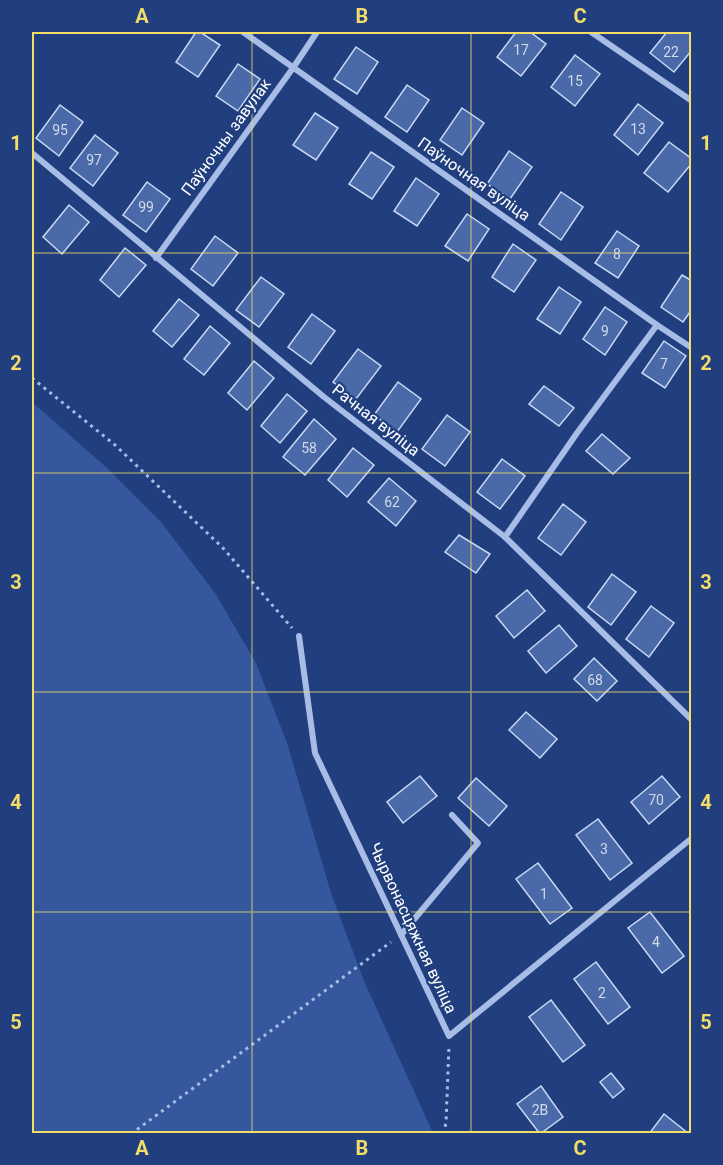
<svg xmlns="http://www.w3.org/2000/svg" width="723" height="1165" viewBox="0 0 723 1165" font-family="Roboto,sans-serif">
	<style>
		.green { fill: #35579d }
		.building { fill: #4a69a8; stroke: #cad8f5; stroke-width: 1.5 }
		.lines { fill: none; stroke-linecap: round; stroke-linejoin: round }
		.path { stroke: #a7bce7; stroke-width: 3; stroke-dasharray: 3 4.5; stroke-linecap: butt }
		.street { stroke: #a7bce7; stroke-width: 6 }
		.grid { fill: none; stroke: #f3dc68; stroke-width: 1.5; stroke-opacity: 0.55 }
		.labels { text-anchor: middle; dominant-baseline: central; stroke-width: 4.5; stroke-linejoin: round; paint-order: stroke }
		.number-label { font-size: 14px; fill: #d2dae9 }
		.street-label { font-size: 16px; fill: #fff; stroke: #213f7f }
		.neatline { fill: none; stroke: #f3dc68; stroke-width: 2 }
		.grid-label { font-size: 20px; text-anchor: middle; font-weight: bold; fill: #f3dc68 }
	</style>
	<rect width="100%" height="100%" fill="#213f7f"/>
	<!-- green -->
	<polygon class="green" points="32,402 107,468 161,522 215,593 256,663 287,743 331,893 364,981 433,1133 32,1133"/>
	<!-- building -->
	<g class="building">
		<polygon points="196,32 200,32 220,45 198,77 176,62"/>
		<polygon points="516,32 530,32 546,44 521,76 497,57"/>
		<polygon points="667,32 688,32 692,34 692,50 674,72 650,53"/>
		<polygon points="356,47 378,62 357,94 334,79"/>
		<polygon points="575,55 600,74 575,106 551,87"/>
		<polygon points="238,64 260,79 238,111 216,96"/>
		<polygon points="407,85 429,100 407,132 385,117"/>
		<polygon points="638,104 663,123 638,155 614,135"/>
		<polygon points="60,105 83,122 59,156 36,138"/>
		<polygon points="462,108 484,123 462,155 440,140"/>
		<polygon points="315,113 338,128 316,160 293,145"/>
		<polygon points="95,135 118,153 93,186 70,168"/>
		<polygon points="669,142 692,159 692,163 668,192 644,173"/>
		<polygon points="509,151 532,167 510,199 487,184"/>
		<polygon points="371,152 394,167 372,199 349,184"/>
		<polygon points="416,178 439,194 417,226 394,211"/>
		<polygon points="147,182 170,199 146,232 123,215"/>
		<polygon points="561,192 583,207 561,240 539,224"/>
		<polygon points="69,205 89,222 62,254 43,237"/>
		<polygon points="467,214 489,229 468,261 445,246"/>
		<polygon points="617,231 639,246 618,278 595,263"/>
		<polygon points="215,236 238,253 213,286 191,269"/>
		<polygon points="513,244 536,260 514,292 492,277"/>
		<polygon points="125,248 146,265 119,297 100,280"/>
		<polygon points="682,275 692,281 692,309 683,322 661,307"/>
		<polygon points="261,277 284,294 259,327 236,310"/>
		<polygon points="559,287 581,302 560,334 537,319"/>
		<polygon points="179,299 199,315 172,347 153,331"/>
		<polygon points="605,307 627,322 605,355 583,339"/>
		<polygon points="312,314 335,331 311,364 288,347"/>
		<polygon points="210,326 230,343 204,375 184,359"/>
		<polygon points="664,341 686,356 665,388 642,373"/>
		<polygon points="358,349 381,366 356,399 333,382"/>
		<polygon points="254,361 274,378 247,410 228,393"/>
		<polygon points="398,382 421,399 397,432 374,415"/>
		<polygon points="544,386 574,408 559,426 529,404"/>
		<polygon points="287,394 307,411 280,443 261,426"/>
		<polygon points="447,415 470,432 445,466 422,449"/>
		<polygon points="314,419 336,439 305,475 283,457"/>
		<polygon points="602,434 630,458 613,474 586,451"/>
		<polygon points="353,448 374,465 347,497 328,480"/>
		<polygon points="502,459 525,476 500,509 477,492"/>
		<polygon points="389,478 416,501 396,526 368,502"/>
		<polygon points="563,504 586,522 561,555 538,538"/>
		<polygon points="459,535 490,554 476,573 445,552"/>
		<polygon points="612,574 636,592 611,625 588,607"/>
		<polygon points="527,590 545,611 514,638 496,616"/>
		<polygon points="651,606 674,623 649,657 626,639"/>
		<polygon points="559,625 577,646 546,673 528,651"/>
		<polygon points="594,658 617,681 597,701 574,679"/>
		<polygon points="526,712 557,739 540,758 509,730"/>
		<polygon points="420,776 437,796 403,823 387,802"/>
		<polygon points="662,776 680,797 649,824 631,802"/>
		<polygon points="476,778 507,806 489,826 458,798"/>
		<polygon points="598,819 632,863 610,880 576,835"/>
		<polygon points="538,863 572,908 550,924 516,879"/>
		<polygon points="650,912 684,956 662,973 628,928"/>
		<polygon points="596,962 630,1007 608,1024 574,979"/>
		<polygon points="551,1000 585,1045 563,1062 529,1017"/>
		<polygon points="611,1073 624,1089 613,1098 600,1082"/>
		<polygon points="541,1086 563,1117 540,1134 517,1104"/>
		<polygon points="664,1114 689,1134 649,1134"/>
	</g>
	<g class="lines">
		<!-- path -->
		<g class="path">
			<polyline points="32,378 115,445 223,548 292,628"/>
			<polyline points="131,1134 391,942"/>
			<polyline points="443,1134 446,1123 449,1046"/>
		</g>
		<!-- street -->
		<g class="street">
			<polyline points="243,32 657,325 692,348"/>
			<polyline points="591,32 692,101"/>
			<polyline points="32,153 324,397 505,537 692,720"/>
			<polyline points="156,258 293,68 317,32"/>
			<polyline points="505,537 577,433 657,325"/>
			<polyline points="299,636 315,753 449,1036 692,838"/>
			<polyline points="401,935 478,843 452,815"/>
		</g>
	</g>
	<!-- grid -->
	<path class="grid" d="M252 32V1134M471 32V1134M32 253H692M32 473H692M32 692H692M32 912H692"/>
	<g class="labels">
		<!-- number labels -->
		<g class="number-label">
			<text x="521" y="50">17</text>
			<text x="671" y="52">22</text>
			<text x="575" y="81">15</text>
			<text x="638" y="129">13</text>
			<text x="60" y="130">95</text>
			<text x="94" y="160">97</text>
			<text x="146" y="207">99</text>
			<text x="617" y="254">8</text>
			<text x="605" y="331">9</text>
			<text x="664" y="364">7</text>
			<text x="309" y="448">58</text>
			<text x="392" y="502">62</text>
			<text x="595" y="680">68</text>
			<text x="656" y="800">70</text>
			<text x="604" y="849">3</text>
			<text x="544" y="894">1</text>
			<text x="656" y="942">4</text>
			<text x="602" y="993">2</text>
			<text x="540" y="1110">2В</text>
		</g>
		<!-- street labels -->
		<g class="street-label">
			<text transform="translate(226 137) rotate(-54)">Паўночны завулак</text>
			<text transform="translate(474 179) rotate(35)">Паўночная вуліца</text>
			<text transform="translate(376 420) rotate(38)">Рачная вуліца</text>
			<text transform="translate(413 928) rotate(65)">Чырвонасцяжная вуліца</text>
		</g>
	</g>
	<!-- border -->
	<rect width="723" height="1165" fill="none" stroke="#213f7f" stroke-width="66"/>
	<rect x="33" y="33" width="657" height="1099" class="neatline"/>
	<g class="grid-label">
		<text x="142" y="23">A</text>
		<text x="362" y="23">B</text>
		<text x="580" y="23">C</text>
		<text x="16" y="150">1</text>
		<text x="706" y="150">1</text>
		<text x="16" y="370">2</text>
		<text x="706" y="370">2</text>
		<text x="16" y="589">3</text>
		<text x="706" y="589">3</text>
		<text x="16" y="809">4</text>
		<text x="706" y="809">4</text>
		<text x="16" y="1029">5</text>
		<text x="706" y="1029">5</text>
		<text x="142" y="1155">A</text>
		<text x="362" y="1155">B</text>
		<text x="580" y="1155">C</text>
	</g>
</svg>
